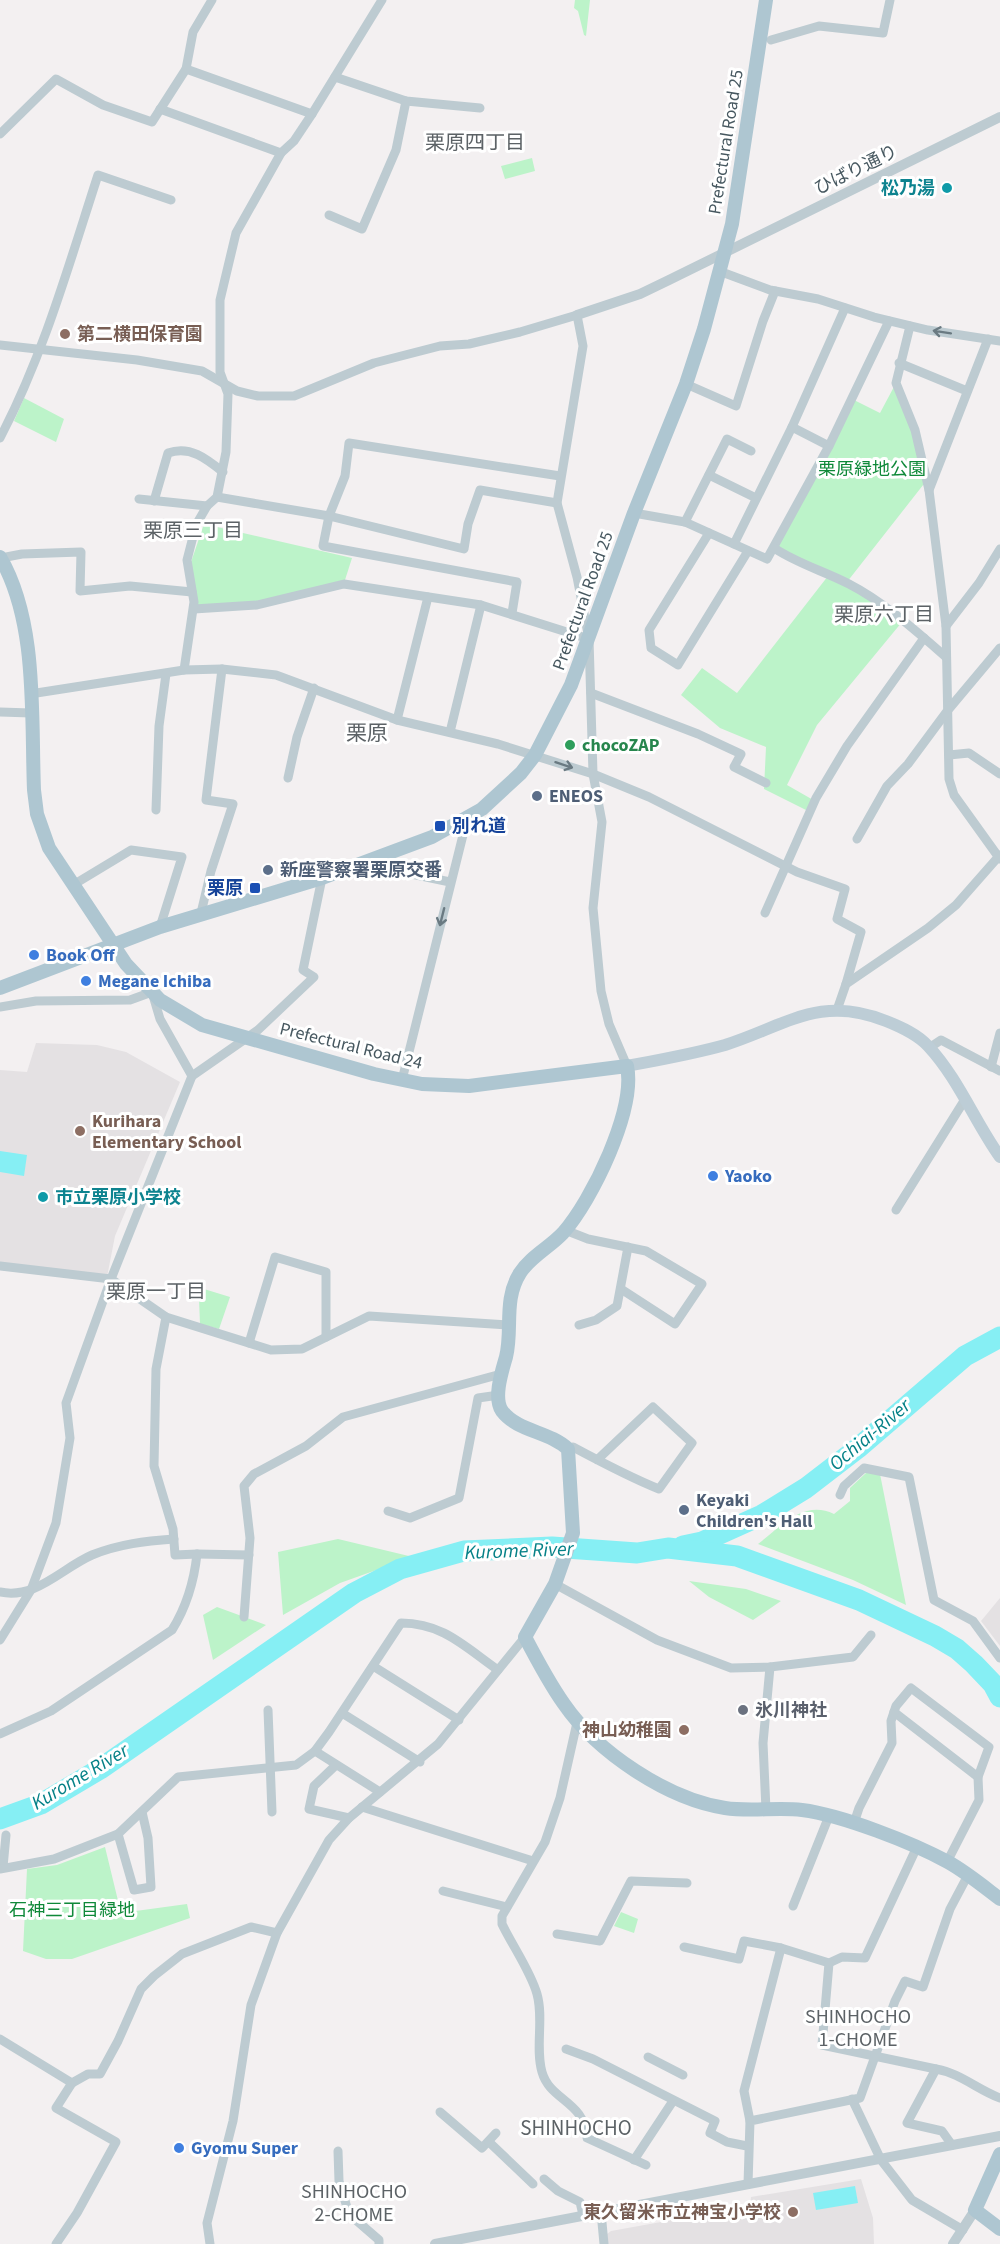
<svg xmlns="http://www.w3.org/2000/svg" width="1000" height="2244" viewBox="0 0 1000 2244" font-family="'Source Sans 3','Noto Sans JP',sans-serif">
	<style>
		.education { fill: #e4e1e3 }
		.green { fill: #bcf3c9 }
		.water { fill: #86eff4 }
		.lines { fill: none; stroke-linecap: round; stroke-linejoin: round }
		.river { stroke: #86eff4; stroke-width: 21 }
		.minor { stroke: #bdcbd1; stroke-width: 9 }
		.tertiary { stroke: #bdcbd1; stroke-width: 10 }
		.secondary { stroke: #bdcdd6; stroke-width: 12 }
		.primary { stroke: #aec6d1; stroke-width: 14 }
		.oneway { stroke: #6a7a82 }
		.culture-dot { fill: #0f9aa8; stroke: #fff; stroke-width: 2 }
		.education-dot { fill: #8d6e63; stroke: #fff; stroke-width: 2 }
		.leisure-dot { fill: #2e9e5b; stroke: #fff; stroke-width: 2 }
		.service-dot { fill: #5c6f8a; stroke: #fff; stroke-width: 2 }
		.transit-dot { fill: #1a4fb4; stroke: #fff; stroke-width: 2 }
		.shop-dot { fill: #3f7fe0; stroke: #fff; stroke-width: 2 }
		.worship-dot { fill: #6b7280; stroke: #fff; stroke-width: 2 }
		.labels { text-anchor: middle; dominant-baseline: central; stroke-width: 6; stroke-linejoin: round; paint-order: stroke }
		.street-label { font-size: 18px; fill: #475860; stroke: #fff }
		.culture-label { font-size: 18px; font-weight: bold; fill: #0d838f; stroke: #fff; text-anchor: end }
		.education-label { font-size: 18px; font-weight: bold; fill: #785e54; stroke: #fff; text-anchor: start }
		.park-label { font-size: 18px; fill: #0f8939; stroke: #fff }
		.leisure-label { font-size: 18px; font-weight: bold; fill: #27864d; stroke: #fff; text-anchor: start }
		.service-label { font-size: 18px; font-weight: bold; fill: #4e5e75; stroke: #fff; text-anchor: start }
		.transit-label { font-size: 18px; font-weight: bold; fill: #164399; stroke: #fff; text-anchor: start }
		.shop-label { font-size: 18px; font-weight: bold; fill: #366cbe; stroke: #fff; text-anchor: start }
		.worship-label { font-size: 18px; font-weight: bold; fill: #5b616d; stroke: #fff; text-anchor: start }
		.neighbourhood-label { font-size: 20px; fill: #5c6266; stroke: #fff }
		.water-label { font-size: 20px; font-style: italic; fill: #058187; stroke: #fff }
		.quarter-label { font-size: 21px; fill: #5c6266; stroke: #fff }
	</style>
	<rect width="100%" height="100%" fill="#f3f0f1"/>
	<!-- education -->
	<g class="education">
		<polygon points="36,1043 97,1045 126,1052 180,1082 115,1236 107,1277 0,1262 0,1070 27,1072"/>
		<polygon points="1000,1598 1000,1646 981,1621"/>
		<polygon points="861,2179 873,2218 874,2244 608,2244 607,2234 611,2231 750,2206 751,2197"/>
	</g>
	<!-- green -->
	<g class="green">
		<polygon points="575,0 590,0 586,36 584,35 578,11 574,8"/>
		<polygon points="532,158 535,171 505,179 501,166"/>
		<polygon points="896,383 927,480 847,582 902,622 817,725 787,785 815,801 810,812 764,789 766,747 720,728 681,695 702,668 737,693 828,576 774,548 852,399 880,413"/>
		<polygon points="24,398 64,419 56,442 14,421"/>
		<polygon points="204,524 352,558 345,580 257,603 196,607 191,562"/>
		<polygon points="204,1289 230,1297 219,1329 200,1324 199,1299"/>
		<path d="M867 1472 880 1474 906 1605 853 1580 758 1544C780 1527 804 1499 834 1514L850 1501V1488Z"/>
		<polygon points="338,1539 413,1557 340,1583 283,1615 278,1552"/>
		<polygon points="689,1581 746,1589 781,1601 753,1620 709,1597"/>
		<polygon points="217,1607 266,1625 213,1660 203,1615"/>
		<polygon points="105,1847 121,1913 187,1904 190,1918 72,1959 46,1959 23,1951 27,1869 57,1865"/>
		<polygon points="621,1912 638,1919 634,1933 614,1926"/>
	</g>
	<!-- water -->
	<g class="water">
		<polygon points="0,1151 27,1155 24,1176 0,1172"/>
		<polygon points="855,2186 858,2203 816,2210 813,2193"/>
	</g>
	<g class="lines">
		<!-- river -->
		<g class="river">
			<polyline points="683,1546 702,1542 762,1515 806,1488 858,1448 965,1356 1000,1337"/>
			<polyline points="0,1819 41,1804 100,1769 354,1593 400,1569 464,1551 552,1547 637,1553 668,1548 737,1556 859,1600 935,1636 957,1649 974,1664 993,1684 1000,1697"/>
		</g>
		<!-- minor -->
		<g class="minor">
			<polyline points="771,40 819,26 883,33 890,0"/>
			<polyline points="186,69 312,114"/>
			<polyline points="335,77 406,101 480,108"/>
			<polyline points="160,109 281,153"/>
			<polyline points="0,134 56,79 103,105 152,122 186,69 193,32 212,0"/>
			<polyline points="329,215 362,229 396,150 406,101"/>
			<polyline points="719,271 770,290 818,299 874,317 928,330 1000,341"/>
			<polyline points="910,326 896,383 915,430 929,490 946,626 949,779 954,795 1000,859"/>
			<polyline points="0,345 137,360 202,371 237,391 258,396 294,396 374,363 440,346 469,344 520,332 577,315 583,346 557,503 577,577 589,639 593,774 602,822 593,908 601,991 609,1024 627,1066"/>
			<polyline points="899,363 967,391"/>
			<polyline points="686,384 736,406 763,321 775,291"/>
			<polyline points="792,427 829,446"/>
			<path d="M0 438C44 354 69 264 98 175L171 200"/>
			<polyline points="709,475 756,498"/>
			<polyline points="929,490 988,339"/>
			<polyline points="217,497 329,516 464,549 468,524 480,490 557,503"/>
			<polyline points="139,499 207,506"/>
			<path d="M154 501 168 453C190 445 207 459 223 472"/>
			<polyline points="634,513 685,522 767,559 829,446 889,321"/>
			<polyline points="685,522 727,439 751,451"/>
			<polyline points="709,533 649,630 651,648 678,665 748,551"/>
			<polyline points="734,544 792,427 845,308"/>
			<path d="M774 548C798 564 824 571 849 584 884 602 916 631 946 657"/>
			<polyline points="1,558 22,554 81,552 80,591 130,586 192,592"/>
			<polyline points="194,609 257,605 344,584 481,605 589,639"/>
			<polyline points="512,613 517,582 323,546 329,516 345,476 349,443 560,476"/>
			<polyline points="946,626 979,583 1000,549"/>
			<polyline points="184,670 194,602 187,560 196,525 207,506 217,497 226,452 228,394 220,372 220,300 236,233 281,153 294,141 312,114 382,0"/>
			<polyline points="591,693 698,734 741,754 734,767 766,783"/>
			<polyline points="30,694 184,670 222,669 276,675 397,720 498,744 593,774 649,797 797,872 845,889 837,919 861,932 846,984"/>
			<polyline points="0,712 31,713"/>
			<polyline points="397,720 428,597"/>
			<polyline points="450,732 481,605"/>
			<polyline points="949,755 969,753 1000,774"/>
			<polyline points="288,778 297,737 314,688"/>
			<polyline points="156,810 159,726 166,674"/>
			<polyline points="857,839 887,786 908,764 948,710 1000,648"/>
			<polyline points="364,864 450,882"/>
			<polyline points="73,885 131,850 182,857 160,927"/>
			<polyline points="201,913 211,871 233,804 206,800 222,669"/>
			<polyline points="765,913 816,798 847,746 924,638"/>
			<polyline points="0,1007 36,1001 130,1000 152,992 160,1019 192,1076 111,1279 166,1317 271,1350 302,1349 369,1316 508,1325"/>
			<polyline points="837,1010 846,984 928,928 956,905 1000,855"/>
			<polyline points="929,1048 941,1040 1000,1071"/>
			<polyline points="991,1067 1000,1033"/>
			<polyline points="192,1076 258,1030 314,977 303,970 322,878"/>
			<polyline points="402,1080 467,819"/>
			<polyline points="896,1210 964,1101"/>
			<polyline points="565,1230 588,1239 646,1251 702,1284 675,1324 621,1289"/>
			<polyline points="0,1266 111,1279 66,1403 70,1438 56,1523 31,1590 0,1640"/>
			<polyline points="579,1325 596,1320 617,1306 628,1247"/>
			<polyline points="249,1343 275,1257 326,1272 326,1337"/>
			<path d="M568 1449 573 1447C601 1462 629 1477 659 1489L692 1443 653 1407 597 1460"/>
			<polyline points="840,1495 844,1486 864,1468 909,1477 934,1600 973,1621 1000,1658"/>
			<polyline points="388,1511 410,1518 459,1498 478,1398 499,1395"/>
			<polyline points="197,1554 249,1555"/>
			<polyline points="555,1584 657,1640 731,1668 770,1667 853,1657 871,1635"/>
			<path d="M0 1592C35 1600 62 1568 92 1555 119 1544 146 1541 174 1539"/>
			<polyline points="244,1617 250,1538 244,1486 254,1474 306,1446 343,1417 501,1374"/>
			<polyline points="373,1666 459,1720"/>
			<polyline points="268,1710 272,1812"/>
			<polyline points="894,1712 978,1777"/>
			<polyline points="342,1713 420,1762"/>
			<path d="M579 1724 576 1727 560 1798 545 1842 502 1916V1924C512 1945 531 1972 537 1994 544 2018 535 2048 542 2072 550 2101 585 2101 587 2138L646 2165"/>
			<path d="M0 1734 51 1711 172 1630C187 1606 194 1582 197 1554L175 1555 173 1529 154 1466 156 1369 166 1317"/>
			<polyline points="315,1751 380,1792"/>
			<polyline points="336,1765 314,1786 309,1809 349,1818"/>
			<polyline points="362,1807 533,1861"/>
			<polyline points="766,1810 763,1743 770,1667"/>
			<polyline points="854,1823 859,1808 892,1743 891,1721 896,1706 911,1688 989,1747 978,1777 979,1800 947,1862"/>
			<polyline points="118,1834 134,1890 151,1887 148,1838 142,1812"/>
			<polyline points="3,1867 6,1835"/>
			<path d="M0 1869 54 1859 118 1834 178 1777 296 1765 315 1751 329 1732 401 1623C443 1623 465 1647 498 1670"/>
			<polyline points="443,1891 507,1907"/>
			<polyline points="793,1906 829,1816"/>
			<polyline points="557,1934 600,1941 631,1881 687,1883"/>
			<polyline points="684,1947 739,1959 744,1941 781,1948 829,1963 822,2045 936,2069 907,2123 942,2131 952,2145"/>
			<polyline points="829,1963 842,1957 865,1958 916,1849"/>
			<polyline points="0,2039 72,2083 88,2074 100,2074 118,2041 141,1989 154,1976 182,1954 251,1927 277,1933"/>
			<polyline points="566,2049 593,2059 715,2121 710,2133 727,2142 747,2146"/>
			<polyline points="648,2057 683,2075"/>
			<path d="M936 2069C960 2073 978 2090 1000 2098"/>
			<polyline points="852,2099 881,2160 912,2200 963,2230"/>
			<polyline points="440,2112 482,2148 496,2133"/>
			<polyline points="750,2121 744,2091 781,1948"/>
			<polyline points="489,2142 533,2184"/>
			<polyline points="338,2151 339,2181 349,2214 379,2240 379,2244"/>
			<polyline points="634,2160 673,2101"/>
			<polyline points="544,2179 558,2191 580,2202 583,2215"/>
			<polyline points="748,2184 750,2121 860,2098 895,2001 905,1981 923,1987 950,1909 968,1875"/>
			<polyline points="601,2212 604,2244"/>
			<polyline points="56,2244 77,2213 116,2142 56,2108 72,2083"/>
			<polyline points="210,2244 207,2223 233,2121 251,2005 277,1933 329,1840 349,1818 438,1744 525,1637"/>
		</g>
		<!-- tertiary -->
		<g class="tertiary">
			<polyline points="577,315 640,294 669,280 1000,117"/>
			<polyline points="435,2244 1000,2136"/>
			<polyline points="953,2244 975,2210"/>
		</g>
		<!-- secondary -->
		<path class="secondary" d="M627 1066C659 1060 693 1054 725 1045 785 1026 820 994 886 1021 901 1027 917 1034 928 1046 958 1078 975 1122 1000 1157"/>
		<!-- primary -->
		<g class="primary">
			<path d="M0 557C38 622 31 716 34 790L37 814 49 848 126 964 160 1000 202 1025 374 1074 422 1084 469 1086 627 1066C636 1110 592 1200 563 1233 550 1247 530 1257 520 1273 503 1300 513 1329 506 1357 502 1371 493 1398 502 1411 518 1432 549 1431 568 1449L573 1533 555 1584 525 1637C537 1660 549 1683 564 1704 597 1752 667 1799 725 1808 750 1812 777 1807 802 1810 842 1815 913 1843 948 1862 966 1872 983 1886 1000 1899"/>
			<polyline points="0,988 160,927 322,878 432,837 482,809 521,773 535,755 571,685 634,513 686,384 704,329 732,224 766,0"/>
			<polyline points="1000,2154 975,2210 1000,2229"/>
		</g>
	</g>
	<!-- one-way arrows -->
	<defs><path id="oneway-shaft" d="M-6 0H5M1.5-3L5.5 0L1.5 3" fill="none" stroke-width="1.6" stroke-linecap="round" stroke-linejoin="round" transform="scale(1.5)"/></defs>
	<g class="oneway">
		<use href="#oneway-shaft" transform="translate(942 332) rotate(-171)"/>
		<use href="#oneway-shaft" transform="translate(564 765) rotate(18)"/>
		<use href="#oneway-shaft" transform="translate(442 917) rotate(104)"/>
	</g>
	<!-- markers -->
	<g class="culture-dot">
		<circle cx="947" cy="188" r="6"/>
		<circle cx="43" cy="1197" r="6"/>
	</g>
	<g class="education-dot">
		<circle cx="65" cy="334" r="6"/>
		<circle cx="80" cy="1131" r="6"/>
		<circle cx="684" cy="1730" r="6"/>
		<circle cx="793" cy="2212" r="6"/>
	</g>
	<circle class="leisure-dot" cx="570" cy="745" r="6"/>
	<g class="service-dot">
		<circle cx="537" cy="796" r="6"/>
		<circle cx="268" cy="870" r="6"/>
		<circle cx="684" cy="1510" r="6"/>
	</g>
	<g class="transit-dot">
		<rect x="434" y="820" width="12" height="12" rx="3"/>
		<rect x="249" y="882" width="12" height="12" rx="3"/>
	</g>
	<g class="shop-dot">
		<circle cx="34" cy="955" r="6"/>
		<circle cx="86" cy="981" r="6"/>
		<circle cx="713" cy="1176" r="6"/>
		<circle cx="179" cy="2148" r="6"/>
	</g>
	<circle class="worship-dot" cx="743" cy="1710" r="6"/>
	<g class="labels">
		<!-- street labels -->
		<g class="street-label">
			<text transform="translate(726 142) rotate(-81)">Prefectural Road 25</text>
			<text transform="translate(856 170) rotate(-26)">ひばり通り</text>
			<text transform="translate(583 601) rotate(-70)">Prefectural Road 25</text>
			<text transform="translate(351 1046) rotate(14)">Prefectural Road 24</text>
		</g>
		<!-- culture labels -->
		<g class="culture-label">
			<text x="935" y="188">松乃湯</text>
			<text x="55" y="1197" text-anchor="start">市立栗原小学校</text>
		</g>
		<!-- education labels -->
		<g class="education-label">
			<text x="77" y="334">第二横田保育園</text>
			<text x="92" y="1121">Kurihara<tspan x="92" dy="21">Elementary School</tspan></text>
			<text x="672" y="1730" text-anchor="end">神山幼稚園</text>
			<text x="781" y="2212" text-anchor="end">東久留米市立神宝小学校</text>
		</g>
		<!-- park labels -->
		<g class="park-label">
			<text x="872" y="469">栗原緑地公園</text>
			<text x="72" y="1910">石神三丁目緑地</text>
		</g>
		<!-- leisure labels -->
		<g class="leisure-label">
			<text x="582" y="745">chocoZAP</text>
		</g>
		<!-- service labels -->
		<g class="service-label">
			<text x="549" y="796">ENEOS</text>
			<text x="280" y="870">新座警察署栗原交番</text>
			<text x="696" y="1500">Keyaki<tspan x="696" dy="21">Children's Hall</tspan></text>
		</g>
		<!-- transit labels -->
		<g class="transit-label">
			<text x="452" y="826">別れ道</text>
			<text x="243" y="888" text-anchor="end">栗原</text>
		</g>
		<!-- shop labels -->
		<g class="shop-label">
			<text x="46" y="955">Book Off</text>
			<text x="98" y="981">Megane Ichiba</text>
			<text x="725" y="1176">Yaoko</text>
			<text x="191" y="2148">Gyomu Super</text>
		</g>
		<!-- worship labels -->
		<g class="worship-label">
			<text x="755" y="1710">氷川神社</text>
		</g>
		<!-- neighbourhood labels -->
		<g class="neighbourhood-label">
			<text x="475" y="143">栗原四丁目</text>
			<text x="193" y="531">栗原三丁目</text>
			<text x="884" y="615">栗原六丁目</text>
			<text x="156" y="1292">栗原一丁目</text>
			<text x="858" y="2017">SHINHOCHO<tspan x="858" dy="23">1-CHOME</tspan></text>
			<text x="354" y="2192">SHINHOCHO<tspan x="354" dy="23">2-CHOME</tspan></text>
		</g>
		<!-- water labels -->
		<g class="water-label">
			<text transform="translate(870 1435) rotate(-40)">Ochiai-River</text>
			<text transform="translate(519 1551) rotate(-2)">Kurome River</text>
			<text transform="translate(80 1777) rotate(-31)">Kurome River</text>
		</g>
		<!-- quarter labels -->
		<g class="quarter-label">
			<text x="367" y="733">栗原</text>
			<text x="576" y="2128">SHINHOCHO</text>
		</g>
	</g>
</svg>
